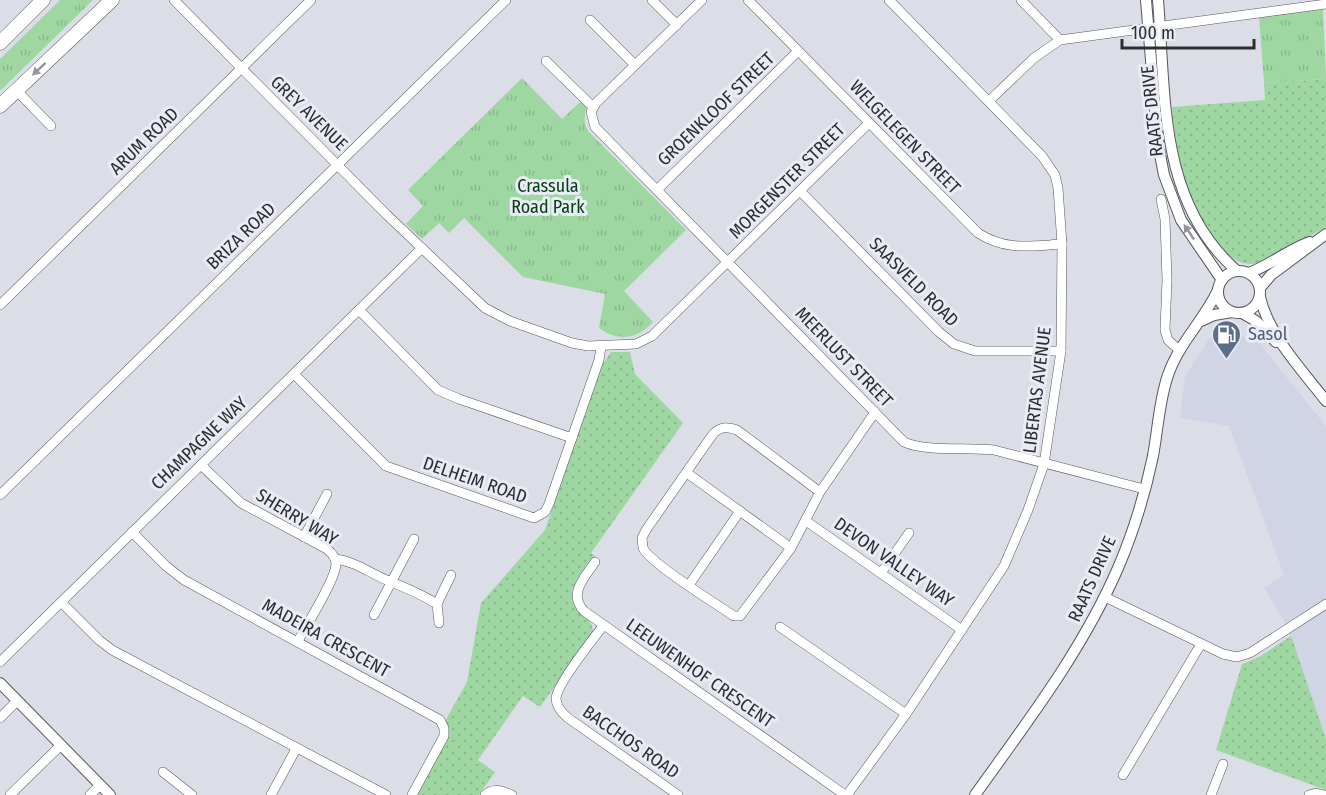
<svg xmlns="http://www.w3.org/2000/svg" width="1326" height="795" viewBox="0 0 1326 795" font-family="'Fira Sans Condensed',sans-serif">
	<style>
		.built { fill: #d0d4e5 }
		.grass { fill: url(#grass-dots) }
		.park { fill: url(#park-tufts) }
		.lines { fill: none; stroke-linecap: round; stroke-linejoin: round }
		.minor-casing { stroke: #55575f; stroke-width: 10 }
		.tertiary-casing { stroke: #55575f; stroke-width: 12 }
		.primary-casing { stroke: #55575f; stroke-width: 15 }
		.minor { stroke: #fff; stroke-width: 9 }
		.tertiary { stroke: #fff; stroke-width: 10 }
		.primary { stroke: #fff; stroke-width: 14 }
		.oneway { fill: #969698 }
		.labels { text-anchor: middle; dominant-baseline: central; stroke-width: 6; stroke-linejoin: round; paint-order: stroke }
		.street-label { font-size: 18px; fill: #2d2e32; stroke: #e9ecf5 }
		.park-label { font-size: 18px; fill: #074012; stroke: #e9ecf5 }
		.service-label { font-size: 18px; fill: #4e5e75; stroke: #e9ecf5; text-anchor: start }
	</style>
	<defs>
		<pattern id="grass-dots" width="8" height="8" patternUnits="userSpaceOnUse" patternTransform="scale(1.5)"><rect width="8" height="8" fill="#9fd7a2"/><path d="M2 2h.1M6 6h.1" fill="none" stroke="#89b98c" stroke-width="1.8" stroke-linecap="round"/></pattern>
		<pattern id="park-tufts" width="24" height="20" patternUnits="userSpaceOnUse" patternTransform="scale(1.5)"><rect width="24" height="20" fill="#9fd7a2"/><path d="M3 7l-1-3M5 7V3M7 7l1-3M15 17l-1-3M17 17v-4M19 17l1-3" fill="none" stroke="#89b98c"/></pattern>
	</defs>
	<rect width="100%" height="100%" fill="#dcdee7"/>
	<!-- built -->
	<polygon class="built" points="1216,333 1256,339 1326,426 1326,739 1286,624 1264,588 1284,575 1229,426 1180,418 1185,376 1209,339"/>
	<!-- grass -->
	<g class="grass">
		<path d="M1326 79V227C1308 237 1271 263 1252 264 1235 264 1225 254 1215 241 1186 201 1176 156 1172 107L1265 100 1264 83Z"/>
		<path d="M611 352H630L635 374 683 423 591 553 595 556C588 566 577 578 573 589 566 614 598 614 592 635L540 707 523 696 478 760 495 772 479 795H417L447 740 449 730 445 721 467 682 481 603 545 530 602 365Z"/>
		<polygon points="1291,636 1326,739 1326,790 1216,750 1242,664 1259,657"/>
	</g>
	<!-- park -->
	<g class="park">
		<polygon points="60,0 93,0 0,91 0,59"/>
		<polygon points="1323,9 1326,79 1264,83 1259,17"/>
		<path d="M522 78 562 119 581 101 586 107C585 116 583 123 588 131L686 230 624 291 653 322C638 339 618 342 599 328L605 294 523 277 464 218 449 233 439 223 422 239 406 224 423 206 408 190Z"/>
	</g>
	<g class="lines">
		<defs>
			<g id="minor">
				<polyline points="174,0 387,215 485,308 510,321 572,343 588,346 636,344 652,336 869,123"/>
				<polyline points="652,0 677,25"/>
				<path d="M702 0 596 103 591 112 595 127 904 442C925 452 968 447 994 450L1144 489"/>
				<path d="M748 0 978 233C1006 251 1030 246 1062 244"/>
				<polyline points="1021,0 1060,40"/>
				<polyline points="590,20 635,65"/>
				<polyline points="546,61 593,107"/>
				<polyline points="16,90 51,126"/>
				<polyline points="989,101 1034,58 1060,40 1326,4"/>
				<polyline points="657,190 798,51"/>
				<polyline points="801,192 939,332 954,344 975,351 1061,351"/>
				<polyline points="1161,199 1165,219 1167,280 1165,330 1168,340 1179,350"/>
				<polyline points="0,305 311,0"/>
				<polyline points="359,310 438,390 459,399 572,438"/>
				<polyline points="294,374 386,466 534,518 545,512 549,504 599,360 601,347"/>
				<path d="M201 465 241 503 327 549C332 553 336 557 336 564 336 579 306 626 298 641"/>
				<polyline points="687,473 791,548"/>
				<path d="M820 492 737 430C727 427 721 426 713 434L646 530 642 538 643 548C650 563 716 604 734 616H740L791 548 820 492 875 412"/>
				<polyline points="0,495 506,0"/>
				<polyline points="806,521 962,630"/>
				<polyline points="132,532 166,566 184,580 440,720 444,728 444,736 412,795"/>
				<polyline points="304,537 327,494"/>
				<path d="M335 559C355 561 371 574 389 581 406 588 421 594 437 604L439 623"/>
				<path d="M595 562C584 578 568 594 584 611L845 795"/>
				<polyline points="881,573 909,533"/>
				<polyline points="689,585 740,511"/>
				<polyline points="1105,597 1223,654 1237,657 1250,653 1326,604"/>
				<polyline points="61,602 99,640 112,650 386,795"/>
				<polyline points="437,604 451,575"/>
				<polyline points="374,615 414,539"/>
				<path d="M603 626C593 639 557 684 556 698 556 707 562 713 568 718L678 795"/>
				<polyline points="780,627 906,714"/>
				<polyline points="0,662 422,248"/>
				<polyline points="0,718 17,701"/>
				<polyline points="163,772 192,795"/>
				<polyline points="1123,775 1201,644"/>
				<polyline points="10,795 61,745"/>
				<polyline points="90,795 100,785"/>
				<polyline points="271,795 296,749"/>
				<path d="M485 795C493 787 503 791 512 795"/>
				<polyline points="847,795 906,714 1004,566 1028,510 1044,464 1061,351 1062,244 1058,188 1055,175 1042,156 889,0"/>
				<polyline points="1211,795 1223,764"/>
				<polyline points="1309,795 1316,793 1324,795"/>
			</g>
			<g id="tertiary">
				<polyline points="1146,0 1158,144 1164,175 1181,220 1222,280"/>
				<path d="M1158 0C1166 96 1158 202 1237 271"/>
				<circle cx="1239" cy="292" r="21"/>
				<path d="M1249 273C1270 265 1288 250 1310 242"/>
				<polyline points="1260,288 1271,275 1326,234"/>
				<path d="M1260 297C1269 336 1302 370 1326 401"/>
				<polyline points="1242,313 1256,321 1276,342"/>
				<polyline points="1201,321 1214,315 1232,312"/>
				<polyline points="0,683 110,795"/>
				<path d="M975 795C1027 722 1082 651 1118 568 1133 533 1145 494 1153 456 1158 429 1159 401 1168 375 1179 343 1204 320 1218 290"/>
			</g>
			<g id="primary">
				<polyline points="0,43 43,0"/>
				<polyline points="0,106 112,0"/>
			</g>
		</defs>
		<!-- minor casing -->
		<use href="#minor" class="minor-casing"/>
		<!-- tertiary casing -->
		<use href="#tertiary" class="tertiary-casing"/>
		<!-- primary casing -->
		<use href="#primary" class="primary-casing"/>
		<!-- minor -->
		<use href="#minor" class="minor"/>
		<!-- tertiary -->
		<use href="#tertiary" class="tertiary"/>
		<!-- primary -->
		<use href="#primary" class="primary"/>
	</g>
	<!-- one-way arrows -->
	<defs><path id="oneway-solid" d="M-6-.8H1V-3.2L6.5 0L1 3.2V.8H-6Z" transform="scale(1.5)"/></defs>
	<g class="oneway">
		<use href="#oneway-solid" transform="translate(39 69) rotate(137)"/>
		<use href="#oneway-solid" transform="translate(1189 232) rotate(-124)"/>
	</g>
	<!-- icons -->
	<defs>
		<symbol id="fuel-pin" viewBox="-11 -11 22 30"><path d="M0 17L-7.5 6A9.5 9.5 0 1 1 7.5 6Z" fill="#5c6f8a" stroke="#e9ecf5"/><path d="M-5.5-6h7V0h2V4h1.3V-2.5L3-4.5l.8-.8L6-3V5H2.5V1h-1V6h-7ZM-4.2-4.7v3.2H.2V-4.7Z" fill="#fff"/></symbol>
	</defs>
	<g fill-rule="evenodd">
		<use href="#fuel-pin" x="1210" y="318" width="33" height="45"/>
	</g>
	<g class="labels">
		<!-- street labels -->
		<g class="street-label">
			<text transform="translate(716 109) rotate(-44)">GROENKLOOF STREET</text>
			<text transform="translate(1152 111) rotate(-96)">RAATS DRIVE</text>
			<text transform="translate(309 113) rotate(44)">GREY AVENUE</text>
			<text transform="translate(905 137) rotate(46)">WELGELEGEN STREET</text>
			<text transform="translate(144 141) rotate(-44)">ARUM ROAD</text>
			<text transform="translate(787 181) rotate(-45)">MORGENSTER STREET</text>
			<text transform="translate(241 236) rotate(-44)">BRIZA ROAD</text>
			<text transform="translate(914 282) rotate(45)">SAASVELD ROAD</text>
			<text transform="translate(844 357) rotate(46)">MEERLUST STREET</text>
			<text transform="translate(1037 390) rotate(-83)">LIBERTAS AVENUE</text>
			<text transform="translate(199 443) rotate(-44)">CHAMPAGNE WAY</text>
			<text transform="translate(475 480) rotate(19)">DELHEIM ROAD</text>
			<text transform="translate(297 517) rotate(31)">SHERRY WAY</text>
			<text transform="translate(894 562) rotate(35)">DEVON VALLEY WAY</text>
			<text transform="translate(1092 579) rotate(-66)">RAATS DRIVE</text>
			<text transform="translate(326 638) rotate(29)">MADEIRA CRESCENT</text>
			<text transform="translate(700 673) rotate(35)">LEEUWENHOF CRESCENT</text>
			<text transform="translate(631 742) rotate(35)">BACCHOS ROAD</text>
		</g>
		<!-- park labels -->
		<g class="park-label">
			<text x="548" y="186">Crassula<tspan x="548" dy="21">Road Park</tspan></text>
		</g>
		<!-- service labels -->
		<g class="service-label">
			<text x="1248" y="334">Sasol</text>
		</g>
	</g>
	<!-- scale -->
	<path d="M1122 39v9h132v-9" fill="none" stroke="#2d2e32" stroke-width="3"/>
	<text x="1131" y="39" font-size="18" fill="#2d2e32" stroke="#e9ecf5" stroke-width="4.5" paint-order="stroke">100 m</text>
</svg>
